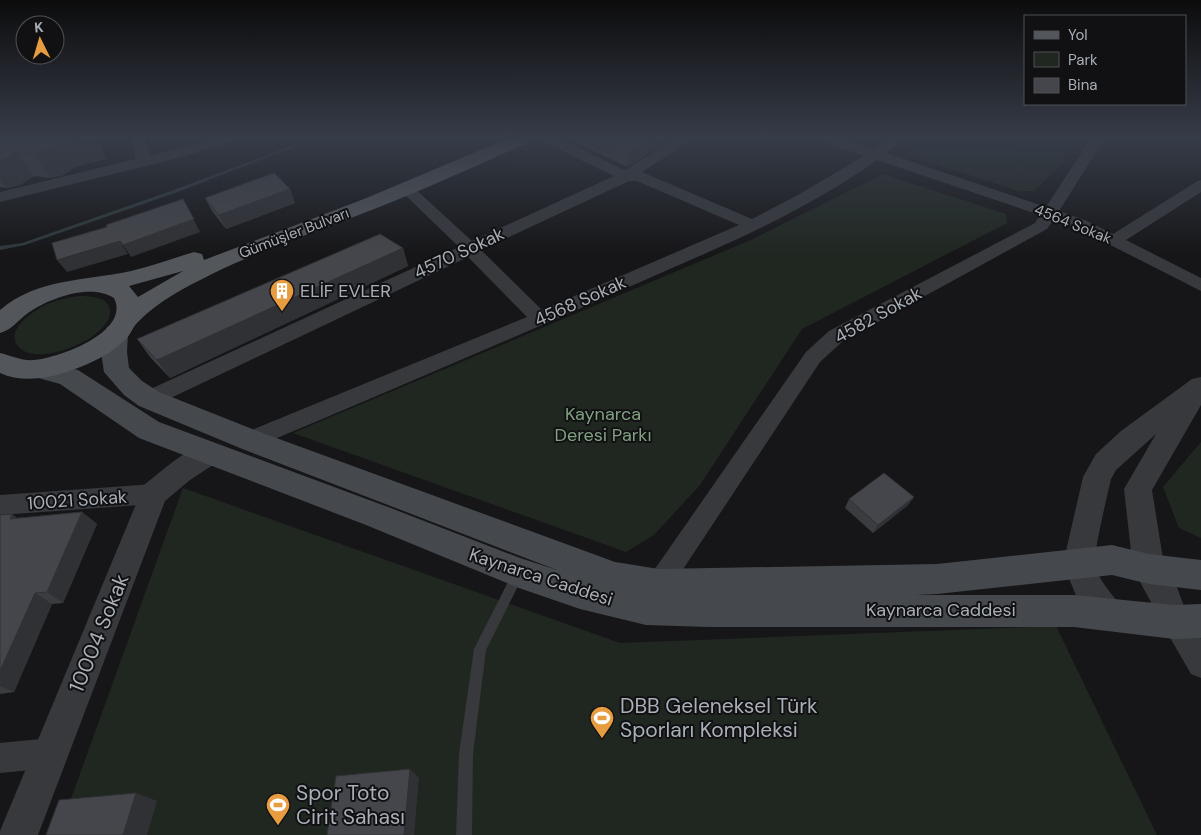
<svg xmlns="http://www.w3.org/2000/svg" width="1201" height="835" viewBox="0 0 1201 835" font-family="'DM Sans',sans-serif">
	<style>
		.green { fill: #202721 }
		.lines { fill: none; stroke-linecap: round; stroke-linejoin: round }
		.stream { fill: #2f383d; fill-rule: evenodd }
		.service { fill: #37393d; fill-rule: evenodd }
		.minor { fill: #37393d; fill-rule: evenodd }
		.tertiary { fill: #37393d; fill-rule: evenodd }
		.secondary { fill: #45484c; fill-rule: evenodd }
		.primary { fill: #53565b; fill-rule: evenodd }
		.wall { fill: #3b3c40 }
		.shaded-wall { fill: #303134 }
		.building { fill: #45464b; stroke: #303134 }
		.labels { text-anchor: middle; dominant-baseline: central; stroke-width: 4; stroke-linejoin: round; paint-order: stroke }
		.far-street-label { font-size: 15px; fill: #a9afb7; stroke: #111113 }
		.street-label { font-size: 18px; fill: #a9afb7; stroke: #111113 }
		.poi-label { font-size: 18px; fill: #a9afb7; stroke: #111113; text-anchor: start }
		.park-label { font-size: 18px; fill: #82a181; stroke: #111113 }
		.near-street-label { font-size: 21px; fill: #a9afb7; stroke: #111113 }
		.near-poi-label { font-size: 21px; fill: #a9afb7; stroke: #111113; text-anchor: start }
	</style>
	<rect width="100%" height="100%" fill="#161618"/>
	<!-- green -->
	<g class="green">
		<polygon points="927,138 1078,138 1059,167 1034,191 1019,191 906,155"/>
		<polygon points="883,174 1006,214 1007,223 802,329 700,485 654,535 626,552 293,433 753,239"/>
		<path d="M80 296C91 296 110 297 110 312 110 322 100 330 93 336 78 347 33 365 18 346 4 329 37 308 50 303 60 299 70 297 80 296Z"/>
		<polygon points="1201,442 1201,538 1179,528 1163,487"/>
		<polygon points="183,488 620,643 1056,626 1157,835 58,835"/>
	</g>
	<g class="lines">
		<!-- stream -->
		<polygon class="stream" points="313,138 318,138 175,193 25,245 0,250 0,246 22,243 171,191"/>
		<!-- service -->
		<polygon class="service" points="518,568 522,570 524,574 486,650 473,754 472,835 456,835 459,754 474,649 514,570"/>
		<!-- minor -->
		<g class="minor">
			<polygon points="131,138 145,138 150,156 216,138 237,138 235,141 182,157 0,202 0,192 136,159"/>
			<path d="M540 138H558L625 170 676 138H692L690 141 642 172 752 219 796 196 864 156 821 141 819 138H839L873 149 889 138H905L886 153 1046 207 1091 138H1105L1059 211 1087 221 1113 234 1196 182 1201 180V192L1126 240 1201 278V291L1075 227 1053 220 1047 229 843 341 820 362 668 592 659 596 650 592 646 584 650 576 806 352 829 331 1035 223 1040 215 877 160C802 214 713 250 629 287 506 341 382 394 258 446L250 449 242 446 239 440 242 434 527 317 468 257 156 405 149 407 142 405 139 399 142 393 459 247 402 192 399 189 402 186H412L472 241 614 176 542 141ZM629 181H637L739 225 542 310 481 250Z"/>
			<polygon points="1189,138 1201,138 1201,144 1191,141"/>
			<polygon points="154,484 162,487 166,494 162,501 154,504 0,515 0,495"/>
			<polygon points="1174,609 1183,613 1201,639 1201,678 1191,674 1161,622 1165,613"/>
			<polygon points="51,738 62,742 66,753 62,764 51,768 0,773 0,743"/>
		</g>
		<!-- tertiary -->
		<g class="tertiary">
			<path d="M1201 377V405L1152 490 1164 565 1176 585 1190 622 1186 633 1174 638 1162 633 1151 602 1133 569 1124 489 1156 434 1116 470 1111 479C1108 492 1092 559 1095 566 1101 586 1117 597 1125 615L1121 626 1109 631 1097 626 1080 605 1063 564 1083 477 1096 454 1121 431 1192 379Z"/>
			<path d="M209 442 219 445 223 453 219 461 190 480 165 501 38 835H0V831L144 485C164 469 184 450 209 442Z"/>
		</g>
		<!-- secondary -->
		<polygon class="secondary" points="116,324 125,327 128,333 127,352 129,368 142,381 159,392 260,432 615,562 659,569 937,564 1112,545 1149,554 1201,560 1201,590 1149,584 1112,575 937,594 916,595 1074,595 1174,605 1201,604 1201,638 1174,639 1074,627 709,627 646,625 580,609 519,588 366,525 139,438 60,384 31,376 27,369 31,362 40,360 78,370 159,422 388,507 520,558 557,570 240,448 139,406 124,395 104,372 101,352 104,333 107,327"/>
		<!-- primary -->
		<path class="primary" d="M509 138H533L530 142C473 167 415 194 356 216 308 235 258 251 212 274 188 286 158 301 139 321 133 326 131 334 126 339 118 347 108 354 98 359 70 373 31 387 0 373V353C12 356 22 361 34 360 59 358 131 332 114 298 90 283 50 298 28 313 18 320 12 330 0 333V310C37 278 86 281 131 271 153 266 173 258 194 252L202 254 204 260 364 199ZM183 271 138 297 129 286Z"/>
	</g>
	<!-- wall -->
	<g class="wall">
		<polygon points="0,138 99,140 106,159 75,167 63,175 50,178 34,176 20,185 7,188 0,187"/>
		<polygon points="577,138 671,138 671,139 627,167 577,143"/>
		<polygon points="290,189 295,203 226,229 212,211 205,198"/>
		<polygon points="403,248 408,266 170,378 150,357 137,339"/>
		<polygon points="914,497 908,505 873,533 845,508 849,499"/>
		<polygon points="82,512 97,524 63,603 52,604 14,692 0,694 0,515 12,514 17,518"/>
	</g>
	<!-- shaded-wall -->
	<g class="shaded-wall">
		<polygon points="79,138 98,138 106,159 75,167 63,175 50,178 33,153 59,142"/>
		<polygon points="652,138 671,138 671,139 627,167 627,153"/>
		<polygon points="16,151 34,176 20,185 7,188 0,180 0,161"/>
		<polygon points="290,189 295,203 226,229 219,215"/>
		<polygon points="183,199 200,232 131,257 123,245"/>
		<polygon points="120,241 128,254 67,272 57,260"/>
		<polygon points="403,248 408,266 170,378 157,360"/>
		<polygon points="914,497 908,505 873,533 878,525"/>
		<polygon points="82,512 97,524 63,603 47,592"/>
		<polygon points="12,514 28,526 10,519"/>
		<polygon points="35,593 52,604 14,692 0,686 0,671"/>
		<polygon points="410,769 419,778 414,835 404,835"/>
		<polygon points="136,793 157,801 147,835 123,835"/>
	</g>
	<!-- building -->
	<g class="building">
		<polygon points="0,138 79,138 59,142 46,150 33,153 16,151 0,161"/>
		<polygon points="594,138 652,138 627,153"/>
		<polygon points="274,173 290,189 219,215 205,198"/>
		<polygon points="183,199 194,219 123,245 120,241 57,260 52,243 107,227 106,225"/>
		<polygon points="380,234 403,248 157,360 137,339"/>
		<polygon points="884,473 914,497 878,525 849,499"/>
		<polygon points="82,512 47,592 35,593 0,671 0,515 12,514 10,519"/>
		<polygon points="410,769 404,835 327,835 336,776"/>
		<polygon points="136,793 123,835 46,835 59,800"/>
	</g>
	<!-- sky -->
	<linearGradient id="sky" x2="0" y2="1"><stop stop-color="#0c0c0d"/><stop offset="0.54" stop-color="#363c48"/><stop offset="1" stop-color="#363c48" stop-opacity="0"/></linearGradient>
	<rect width="1201" height="255" fill="url(#sky)"/>
	<!-- icons -->
	<defs>
		<symbol id="building-pin" viewBox="-11 -11 22 30"><path d="M0 17L-7.5 6A9.5 9.5 0 1 1 7.5 6Z" fill="#e79d3f" stroke="#111113"/><path d="M-4-6H4V6H1V3H-1V6H-4ZM-2.5-4.3h1.7v1.8h-1.7ZM.8-4.3h1.7v1.8H.8ZM-2.5-1h1.7V.8h-1.7ZM.8-1h1.7V.8H.8Z" fill="#fff"/></symbol>
		<symbol id="stadium-pin" viewBox="-11 -11 22 30"><path d="M0 17L-7.5 6A9.5 9.5 0 1 1 7.5 6Z" fill="#e79d3f" stroke="#111113"/><path d="M0-5a6.5 5 0 1 0 0 10a6.5 5 0 1 0 0-10ZM-3.5-1.8h7v3.6h-7Z" fill="#fff"/></symbol>
	</defs>
	<g fill-rule="evenodd">
		<use href="#building-pin" x="268" y="277" width="28" height="38"/>
		<use href="#stadium-pin" x="588" y="704" width="28" height="38"/>
		<use href="#stadium-pin" x="264" y="791" width="28" height="38"/>
	</g>
	<g class="labels">
		<!-- far-street labels -->
		<g class="far-street-label">
			<text transform="translate(1073 224) rotate(22)">4564 Sokak</text>
			<text transform="translate(294 233) rotate(-21)">Gümüşler Bulvarı</text>
		</g>
		<!-- street labels -->
		<g class="street-label">
			<text transform="translate(459 253) rotate(-25)">4570 Sokak</text>
			<text transform="translate(580 301) rotate(-24)">4568 Sokak</text>
			<text transform="translate(878 315) rotate(-29)">4582 Sokak</text>
			<text transform="translate(77 500) rotate(-4)">10021 Sokak</text>
			<text transform="translate(541 577) rotate(18)">Kaynarca Caddesi</text>
			<text x="941" y="610">Kaynarca Caddesi</text>
		</g>
		<!-- poi labels -->
		<g class="poi-label">
			<text x="300" y="291">ELİF EVLER</text>
		</g>
		<!-- park labels -->
		<g class="park-label">
			<text x="603" y="414">Kaynarca<tspan x="603" dy="21">Deresi Parkı</tspan></text>
		</g>
		<!-- near-street labels -->
		<g class="near-street-label">
			<text transform="translate(99 633) rotate(-68)">10004 Sokak</text>
		</g>
		<!-- near-poi labels -->
		<g class="near-poi-label">
			<text x="620" y="706">DBB Geleneksel Türk<tspan x="620" dy="24">Sporları Kompleksi</tspan></text>
			<text x="296" y="793">Spor Toto<tspan x="296" dy="24">Cirit Sahası</tspan></text>
		</g>
	</g>
	<!-- legend -->
	<rect x="1024" y="15" width="162" height="90" fill="#111113" stroke="#4e5055"/>
	<rect x="1034" y="31" width="25" height="8" fill="#53565b" stroke="#4e5055"/>
	<text x="1068" y="40" font-size="15" fill="#a9afb7">Yol</text>
	<rect x="1034" y="52" width="25" height="15" fill="#202721" stroke="#4e5055"/>
	<text x="1068" y="65" font-size="15" fill="#a9afb7">Park</text>
	<rect x="1034" y="78" width="25" height="15" fill="#45464b" stroke="#4e5055"/>
	<text x="1068" y="90" font-size="15" fill="#a9afb7">Bina</text>
	<!-- north arrow -->
	<g transform="translate(40 40) rotate(355)"><circle r="24" fill="#111113" stroke="#4e5055"/>
	<path d="M0-4L9 19L0 12L-9 19Z" fill="#e79d3f"/>
	<text y="-8" font-size="14" font-weight="bold" text-anchor="middle" fill="#a9afb7">K</text>
	</g>
</svg>
